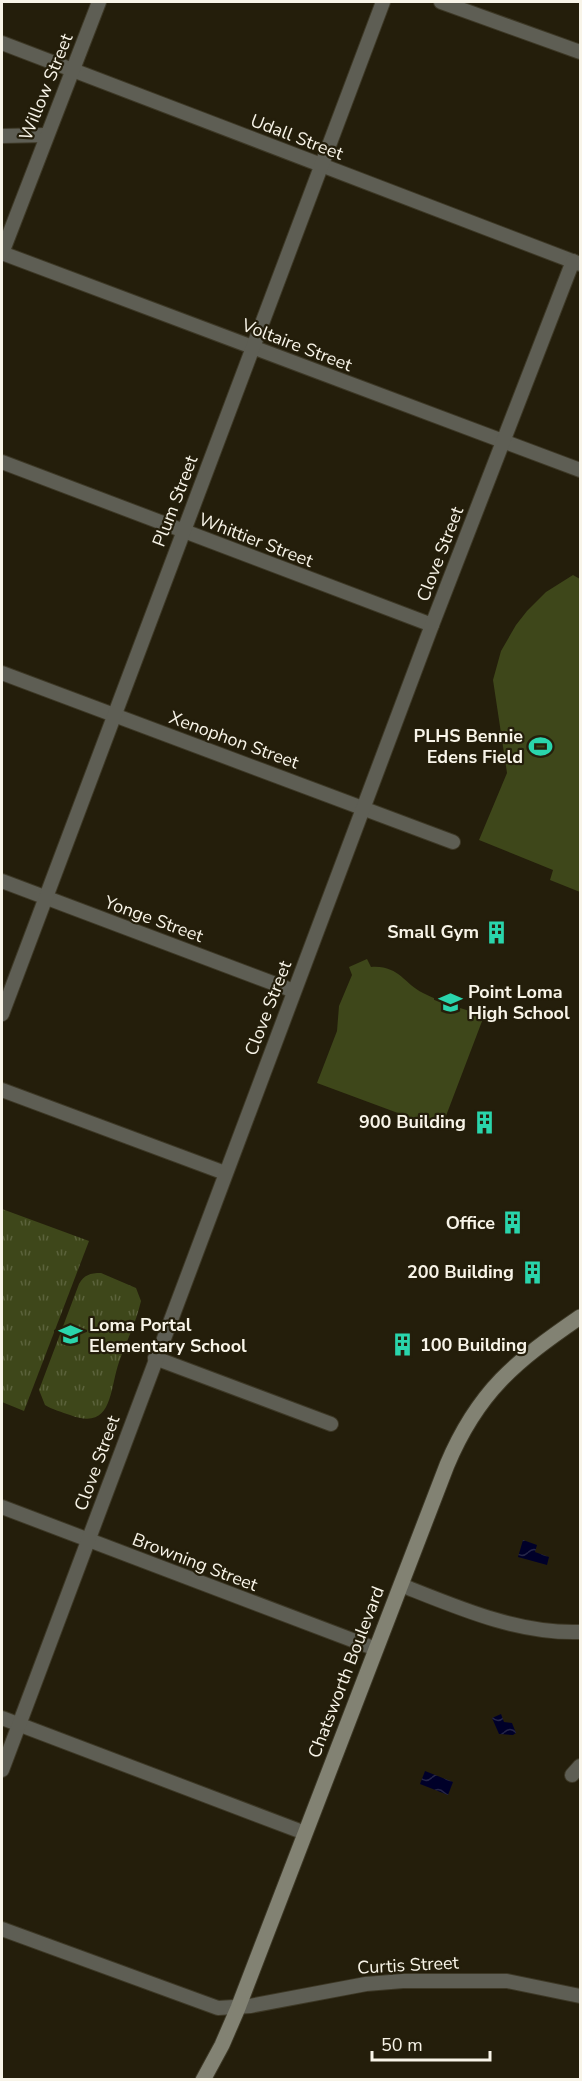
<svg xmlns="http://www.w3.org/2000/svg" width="582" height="2081" viewBox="0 0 582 2081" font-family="'Nunito Sans',sans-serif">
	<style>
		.grass { fill: url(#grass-tufts) }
		.pitch { fill: #3e471a }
		.water { fill: url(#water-waves) }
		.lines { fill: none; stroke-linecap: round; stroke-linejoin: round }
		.minor-casing { stroke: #3d3826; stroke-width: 16 }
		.secondary-casing { stroke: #3d3826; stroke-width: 17 }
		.minor { stroke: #5e5e54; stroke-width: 14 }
		.secondary { stroke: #828273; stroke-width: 15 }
		.labels { text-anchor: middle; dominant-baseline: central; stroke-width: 4.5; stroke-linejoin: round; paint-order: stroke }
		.street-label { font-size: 18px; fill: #f8f4e8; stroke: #241e0b }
		.poi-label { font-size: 18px; font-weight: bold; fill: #f8f4e8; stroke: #241e0b; text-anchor: end }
	</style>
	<defs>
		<pattern id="grass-tufts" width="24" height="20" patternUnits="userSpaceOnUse" patternTransform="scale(1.5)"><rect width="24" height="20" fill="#3e471a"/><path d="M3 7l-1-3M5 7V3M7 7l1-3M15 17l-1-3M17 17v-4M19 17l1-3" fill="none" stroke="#5b623b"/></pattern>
		<pattern id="water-waves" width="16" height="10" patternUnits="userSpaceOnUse" patternTransform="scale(1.5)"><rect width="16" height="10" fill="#000029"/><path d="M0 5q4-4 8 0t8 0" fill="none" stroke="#262648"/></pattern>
	</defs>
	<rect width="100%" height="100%" fill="#241e0b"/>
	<!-- grass -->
	<g class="grass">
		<polygon points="2,1209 89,1241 24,1411 2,1402"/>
		<path d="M101 1273 136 1288 141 1301C136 1323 126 1342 119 1362 109 1391 113 1431 70 1415 62 1412 53 1410 45 1405L39 1390 79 1284C84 1275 90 1273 101 1273Z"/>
	</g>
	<!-- pitch -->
	<g class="pitch">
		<polygon points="573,575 580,579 580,892 550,880 553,870 479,840 507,773 493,680 501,651 516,625 527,611 546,592"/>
		<path d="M367 959 371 967C399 965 404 984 423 993 442 1003 464 1009 484 1016L441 1129 317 1083 337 1031 339 1006 352 975 349 967Z"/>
	</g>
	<!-- water -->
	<g class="water">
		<polygon points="523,1540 537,1545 535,1552 549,1557 547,1565 518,1557"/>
		<polygon points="501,1714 504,1722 512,1723 516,1733 513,1735 499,1734 492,1718"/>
		<polygon points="425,1771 453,1782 448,1795 420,1784"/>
	</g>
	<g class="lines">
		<defs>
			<g id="minor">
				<polyline points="441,2 580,52"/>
				<polyline points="2,43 580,264"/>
				<polyline points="2,136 46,135"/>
				<polyline points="2,253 580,470"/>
				<polyline points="2,253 99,2"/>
				<polyline points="2,462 432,625"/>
				<polyline points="2,673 453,842"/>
				<polyline points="2,881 294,991"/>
				<polyline points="2,1014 383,2"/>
				<polyline points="2,1090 225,1173"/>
				<polyline points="155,1358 331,1424"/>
				<polyline points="2,1507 376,1649"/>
				<path d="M401 1585C459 1608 518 1634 580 1632"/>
				<polyline points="2,1718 305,1833"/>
				<polyline points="2,1770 432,625 573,261"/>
				<polyline points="572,1775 580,1766"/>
				<polyline points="2,1929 218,2008 250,2006 366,1984 403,1981 507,1981 580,1996"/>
			</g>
			<path id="secondary" d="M203 2080 222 2045 238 2008 447 1465C478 1391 516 1361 580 1317"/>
		</defs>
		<!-- minor casing -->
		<use href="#minor" class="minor-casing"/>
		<!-- secondary casing -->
		<use href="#secondary" class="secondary-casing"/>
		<!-- minor -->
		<use href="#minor" class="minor"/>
		<!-- secondary -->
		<use href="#secondary" class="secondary"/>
	</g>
	<!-- icons -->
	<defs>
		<symbol id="stadium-bare" viewBox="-9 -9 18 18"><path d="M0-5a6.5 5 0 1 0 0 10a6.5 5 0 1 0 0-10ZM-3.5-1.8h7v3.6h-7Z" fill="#2ad5ac" stroke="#241e0b" stroke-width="2.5" paint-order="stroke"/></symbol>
		<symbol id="building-bare" viewBox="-9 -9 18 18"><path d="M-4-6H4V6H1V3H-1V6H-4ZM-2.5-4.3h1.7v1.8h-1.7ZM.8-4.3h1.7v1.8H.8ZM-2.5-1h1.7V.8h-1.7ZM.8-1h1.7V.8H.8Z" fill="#2ad5ac" stroke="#241e0b" stroke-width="2.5" paint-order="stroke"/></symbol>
		<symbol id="school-bare" viewBox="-9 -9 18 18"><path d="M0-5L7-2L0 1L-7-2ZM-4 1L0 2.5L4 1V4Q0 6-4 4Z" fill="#2ad5ac" stroke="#241e0b" stroke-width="2.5" paint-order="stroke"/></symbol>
	</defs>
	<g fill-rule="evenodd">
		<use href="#stadium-bare" x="524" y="730" width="33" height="33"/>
		<use href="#building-bare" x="480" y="916" width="33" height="33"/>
		<use href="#school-bare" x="434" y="986" width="33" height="33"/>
		<use href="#building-bare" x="468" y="1106" width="33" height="33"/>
		<use href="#building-bare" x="496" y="1206" width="33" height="33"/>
		<use href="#building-bare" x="516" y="1256" width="33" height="33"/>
		<use href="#school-bare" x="54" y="1318" width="33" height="33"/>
		<use href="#building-bare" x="386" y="1328" width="33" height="33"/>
	</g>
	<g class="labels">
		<!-- street labels -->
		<g class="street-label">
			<text transform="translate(46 87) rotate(-68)">Willow Street</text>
			<text transform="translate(297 137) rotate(21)">Udall Street</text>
			<text transform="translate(297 345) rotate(21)">Voltaire Street</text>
			<text transform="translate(175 501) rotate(-69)">Plum Street</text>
			<text transform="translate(256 540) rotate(21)">Whittier Street</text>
			<text transform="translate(440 554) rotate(-69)">Clove Street</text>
			<text transform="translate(234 740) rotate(20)">Xenophon Street</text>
			<text transform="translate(154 919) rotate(20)">Yonge Street</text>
			<text transform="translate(268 1008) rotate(-69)">Clove Street</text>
			<text transform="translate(97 1463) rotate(-70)">Clove Street</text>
			<text transform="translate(195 1562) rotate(21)">Browning Street</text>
			<text transform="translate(346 1672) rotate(-69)">Chatsworth Boulevard</text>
			<text transform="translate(408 1965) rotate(-3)">Curtis Street</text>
		</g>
		<!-- poi labels -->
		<g class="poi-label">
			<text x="523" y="736">PLHS Bennie<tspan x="523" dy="21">Edens Field</tspan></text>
			<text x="479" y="932">Small Gym</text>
			<text x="468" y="992" text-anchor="start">Point Loma<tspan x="468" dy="21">High School</tspan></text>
			<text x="466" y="1122">900 Building</text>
			<text x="495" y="1223">Office</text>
			<text x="514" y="1272">200 Building</text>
			<text x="89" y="1325" text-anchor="start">Loma Portal<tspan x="89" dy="21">Elementary School</tspan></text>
			<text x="420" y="1345" text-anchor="start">100 Building</text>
		</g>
	</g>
	<!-- border -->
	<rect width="582" height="2081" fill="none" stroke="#f8f4e8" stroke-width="6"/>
	<!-- scale -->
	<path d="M372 2051v9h118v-9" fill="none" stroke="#f8f4e8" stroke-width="3"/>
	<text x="381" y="2051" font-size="18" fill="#f8f4e8" stroke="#241e0b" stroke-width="4.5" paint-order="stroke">50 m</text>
</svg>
